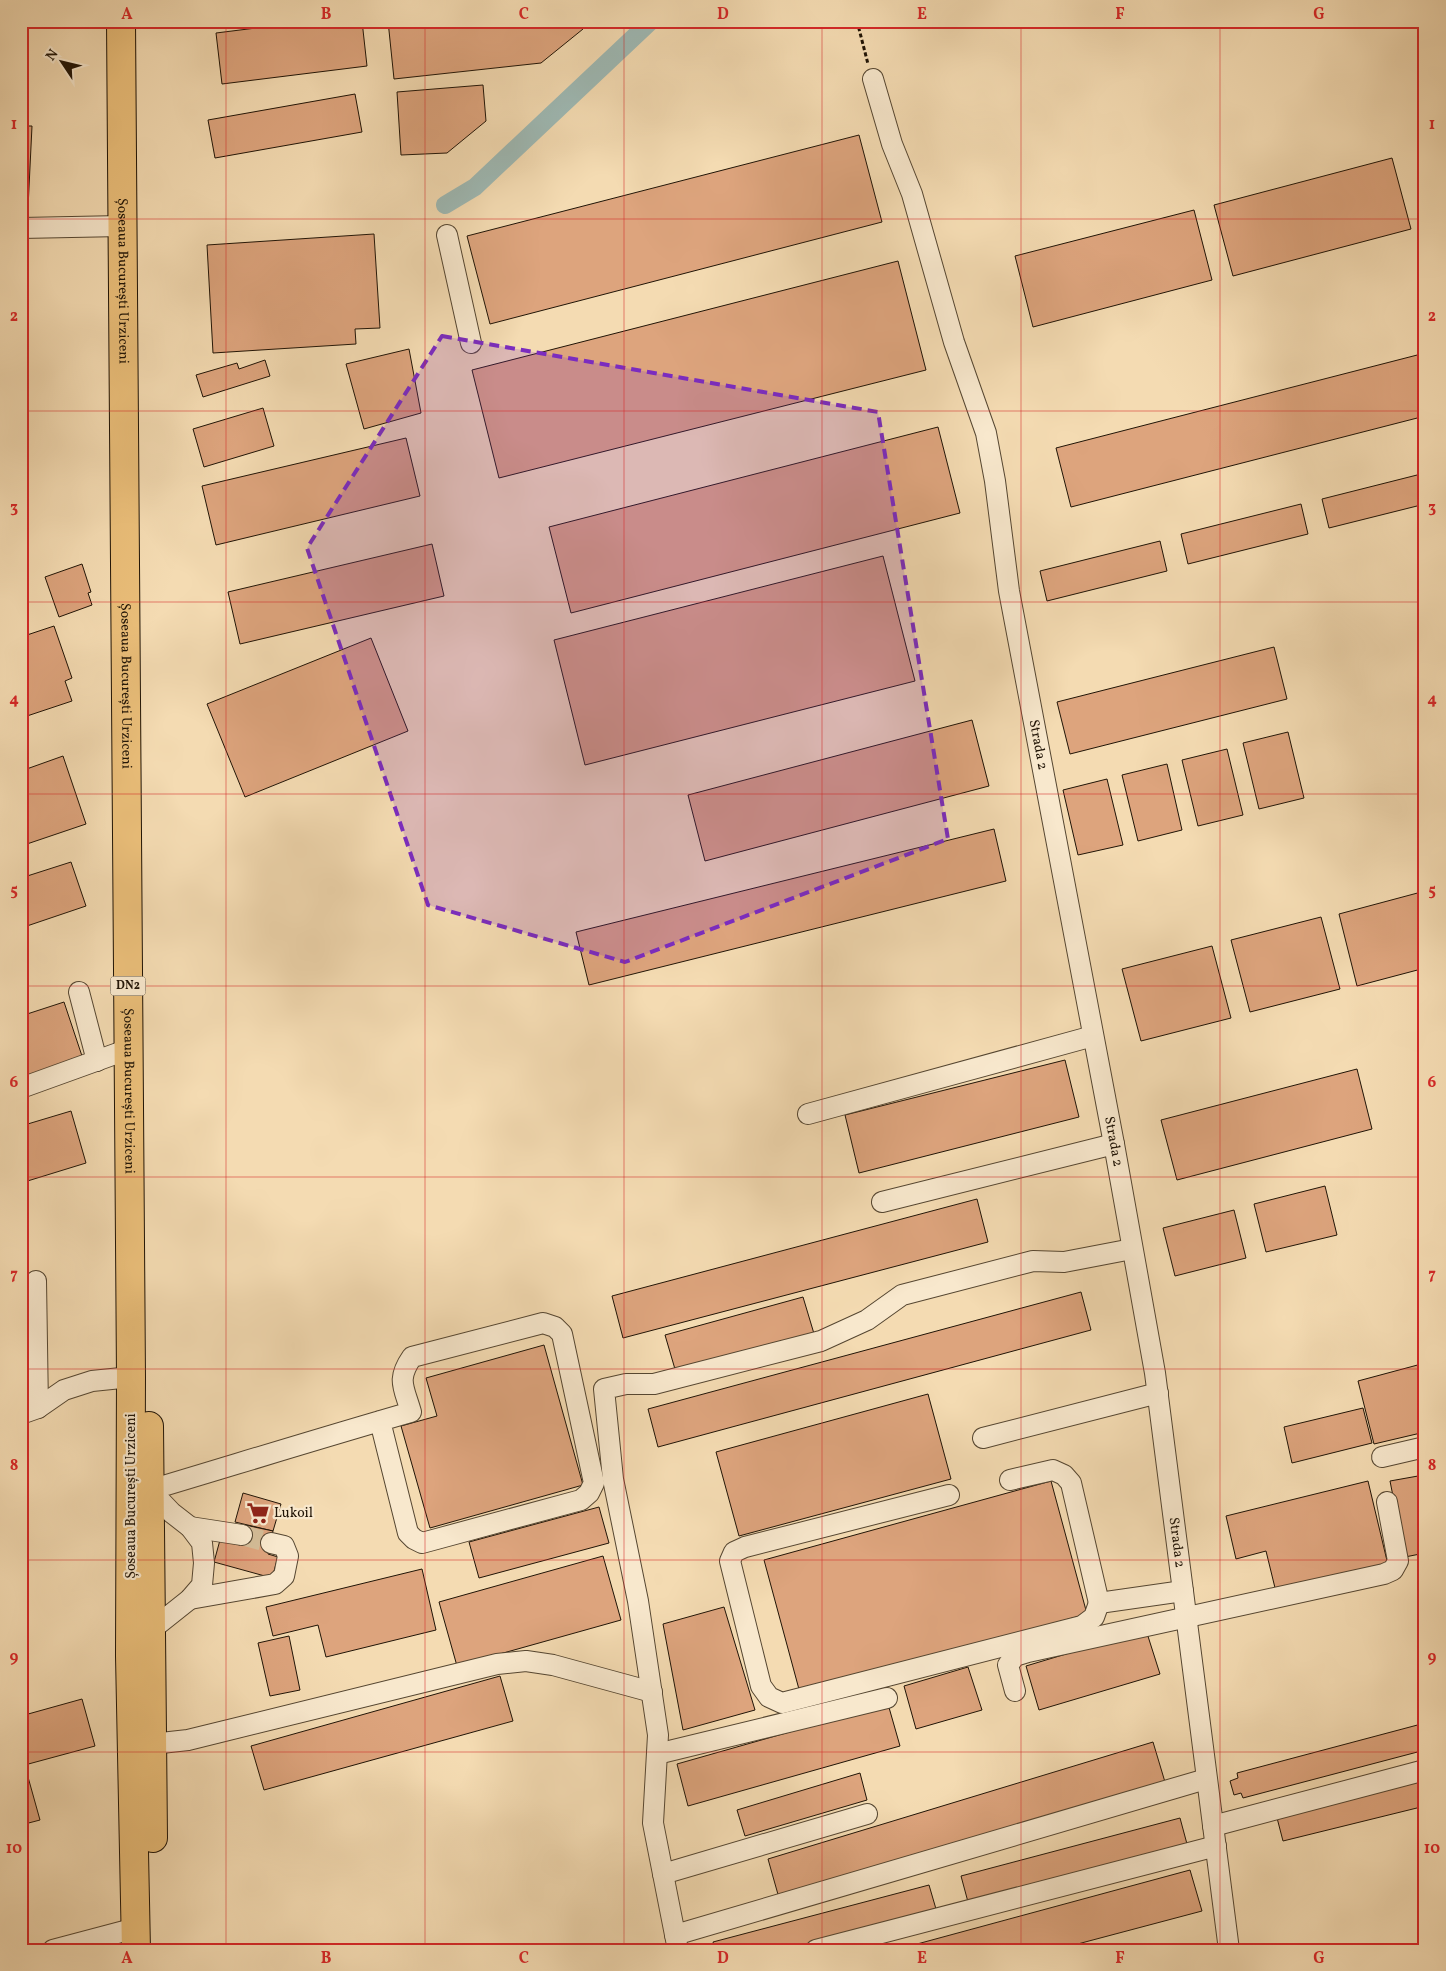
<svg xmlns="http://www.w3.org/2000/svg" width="1446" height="1971" viewBox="0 0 1446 1971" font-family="Vollkorn,serif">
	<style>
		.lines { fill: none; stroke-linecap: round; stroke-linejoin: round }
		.canal { stroke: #9eb9b4; stroke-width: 18 }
		.building { fill: #dda47d; stroke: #201406 }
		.minor-tunnel { stroke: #d4bd98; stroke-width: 20; stroke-dasharray: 20 10; stroke-linecap: butt }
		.minor-casing { stroke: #554631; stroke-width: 22 }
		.highway-casing { stroke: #201406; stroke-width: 30 }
		.path { stroke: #201406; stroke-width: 3; stroke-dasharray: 4 2.5; stroke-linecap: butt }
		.minor { stroke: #f8e8cd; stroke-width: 20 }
		.highway { stroke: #eabe79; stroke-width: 28 }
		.marked { fill: #7b2cbf; fill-opacity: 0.2; stroke: #7b2cbf; stroke-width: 4; stroke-dasharray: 10 6; stroke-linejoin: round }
		.grid { fill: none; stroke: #d62828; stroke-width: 1; stroke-opacity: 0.55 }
		.labels { text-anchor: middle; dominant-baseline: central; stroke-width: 4.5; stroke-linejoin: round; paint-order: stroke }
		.shield { fill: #f8e8cd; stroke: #615442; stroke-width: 1 }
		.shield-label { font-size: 12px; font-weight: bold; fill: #201406 }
		.street-label { font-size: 14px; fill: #201406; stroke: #f8e8cd }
		.poi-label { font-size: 14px; fill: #201406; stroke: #f8e8cd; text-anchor: start }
		.neatline { fill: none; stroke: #d62828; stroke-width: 2 }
		.grid-label { font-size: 16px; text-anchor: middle; font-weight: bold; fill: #d62828 }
	</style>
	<rect width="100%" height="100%" fill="#f4dbb2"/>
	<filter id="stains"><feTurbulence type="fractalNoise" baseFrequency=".004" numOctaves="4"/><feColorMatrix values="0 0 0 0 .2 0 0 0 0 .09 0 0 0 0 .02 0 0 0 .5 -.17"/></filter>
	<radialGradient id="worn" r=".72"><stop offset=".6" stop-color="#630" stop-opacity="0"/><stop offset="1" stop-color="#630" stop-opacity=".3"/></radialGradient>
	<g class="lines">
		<!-- canal -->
		<polyline class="canal" points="445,205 475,187 651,21"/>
	</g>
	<!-- building -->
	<g class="building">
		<polygon points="312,21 362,21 367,66 222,84 216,33"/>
		<polygon points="388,21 582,21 583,29 541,63 394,79"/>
		<polygon points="483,85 486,121 447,153 401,155 397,92"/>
		<polygon points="355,94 362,132 215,158 208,120"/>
		<polygon points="21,126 32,126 28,208 21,208"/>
		<polygon points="859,135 882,222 490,324 467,236"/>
		<polygon points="1392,158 1411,229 1233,276 1214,205"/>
		<polygon points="1194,210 1212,280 1033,327 1015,256"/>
		<polygon points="374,234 380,328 355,329 356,344 213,353 207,245"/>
		<polygon points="898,261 926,370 499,478 472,370"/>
		<polygon points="409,349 421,413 364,429 346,364"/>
		<polygon points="1425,353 1425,416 1071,507 1056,448"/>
		<polygon points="265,360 270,376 203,397 196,375 237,363 239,369"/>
		<polygon points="263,408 274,446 204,467 193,429"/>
		<polygon points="938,427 960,513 571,613 549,527"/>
		<polygon points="406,438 420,496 216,545 202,486"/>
		<polygon points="1425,473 1425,504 1329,528 1322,499"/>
		<polygon points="1301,504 1308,534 1188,564 1181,534"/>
		<polygon points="1160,541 1167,571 1047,601 1040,571"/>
		<polygon points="432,544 444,596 240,644 228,592"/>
		<polygon points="883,556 915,681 585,765 554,640"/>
		<polygon points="82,564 91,592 88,593 92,605 59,617 45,577"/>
		<polygon points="54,626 72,678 65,681 72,701 21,718 21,637"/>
		<polygon points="371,638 408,731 245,797 207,704"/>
		<polygon points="1274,647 1287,699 1070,754 1057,702"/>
		<polygon points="972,720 989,786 705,861 688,795"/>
		<polygon points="1288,732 1304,798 1259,809 1243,743"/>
		<polygon points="1227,749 1243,815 1198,826 1182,760"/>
		<polygon points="63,756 86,824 21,846 21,771"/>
		<polygon points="1167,764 1182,830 1138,841 1122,775"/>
		<polygon points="1107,779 1123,845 1078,855 1063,790"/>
		<polygon points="994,829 1006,881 589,985 576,932"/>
		<polygon points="71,862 86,906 21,928 21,878"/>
		<polygon points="1425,891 1425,968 1357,986 1339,914"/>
		<polygon points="1321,917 1340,989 1250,1012 1231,940"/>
		<polygon points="1212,946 1231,1018 1141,1041 1122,969"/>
		<polygon points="64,1002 83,1059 21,1080 21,1016"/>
		<polygon points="1065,1060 1079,1117 859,1173 845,1115"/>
		<polygon points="1357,1069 1372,1129 1177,1180 1161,1120"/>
		<polygon points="71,1111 86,1163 21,1183 21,1126"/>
		<polygon points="1325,1186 1337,1235 1266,1252 1254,1204"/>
		<polygon points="977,1199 988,1242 623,1338 612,1296"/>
		<polygon points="1234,1210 1246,1258 1175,1276 1163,1228"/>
		<polygon points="1081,1292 1091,1330 658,1447 648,1409"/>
		<polygon points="803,1297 815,1337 677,1376 665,1335"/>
		<polygon points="544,1345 583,1485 430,1528 401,1426 437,1416 426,1378"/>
		<polygon points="1425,1363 1425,1432 1374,1444 1358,1381"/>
		<polygon points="928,1394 951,1479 739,1536 716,1452"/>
		<polygon points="1363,1408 1372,1443 1292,1463 1284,1427"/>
		<polygon points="1418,1476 1425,1512 1425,1553 1405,1557 1390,1481"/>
		<polygon points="1051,1481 1087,1614 800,1693 764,1560"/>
		<polygon points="1368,1481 1388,1565 1276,1592 1266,1551 1236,1559 1226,1516"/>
		<polygon points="243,1493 281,1504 273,1531 235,1522"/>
		<polygon points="599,1507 609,1543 479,1578 469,1542"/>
		<polygon points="245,1525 273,1531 268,1554 278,1557 272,1578 214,1562 220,1540 240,1545"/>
		<polygon points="603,1556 621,1620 457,1666 439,1602"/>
		<polygon points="422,1569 436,1630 326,1657 318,1625 273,1636 266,1607"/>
		<polygon points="724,1607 755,1710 683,1730 663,1624"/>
		<polygon points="1146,1630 1160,1674 1039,1710 1026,1666"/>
		<polygon points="289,1636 300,1690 270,1696 258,1643"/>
		<polygon points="968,1667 982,1710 916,1729 904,1686"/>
		<polygon points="500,1676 513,1721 264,1790 251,1746"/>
		<polygon points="82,1699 95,1746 21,1766 21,1716"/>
		<polygon points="888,1704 900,1746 688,1806 677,1764"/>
		<polygon points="1425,1723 1425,1750 1243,1798 1241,1793 1234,1795 1230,1781 1238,1778 1237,1773"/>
		<polygon points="1153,1742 1165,1782 779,1898 768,1859"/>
		<polygon points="860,1773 867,1800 745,1836 737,1810"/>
		<polygon points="28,1777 40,1820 21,1825 21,1779"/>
		<polygon points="1425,1778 1425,1806 1283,1841 1276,1814"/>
		<polygon points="1180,1818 1187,1844 968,1902 961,1876"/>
		<polygon points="1190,1870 1202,1911 1055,1950 895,1950"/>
		<polygon points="929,1885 936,1909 783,1950 715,1950 713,1942"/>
	</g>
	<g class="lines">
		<!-- minor-tunnel -->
		<polyline class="minor-tunnel" points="242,1535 271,1543"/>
		<defs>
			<g id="minor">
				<path id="s1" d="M873 79 892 144 912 194 954 342 986 433 995 481 1009 591 1114 1144 1155 1373 1229 1950"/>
				<polyline points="21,228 122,226"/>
				<polyline points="447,235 471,343"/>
				<polyline points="79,992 97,1061"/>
				<polyline points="21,1088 129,1049"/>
				<polyline points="808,1114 1093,1036"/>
				<polyline points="882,1202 1114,1144"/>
				<polyline points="36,1281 38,1408"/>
				<polyline points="21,1414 38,1408 64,1390 92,1381 131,1377"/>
				<polyline points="983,1438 1158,1393"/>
				<polyline points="1382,1457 1425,1447"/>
				<polyline points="1010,1480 1053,1470 1064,1475 1071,1483 1099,1603 1183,1591"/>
				<polyline points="949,1495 745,1547 734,1552 730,1561 761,1686 769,1697 782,1703 1082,1626 1094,1617 1099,1603"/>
				<polyline points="190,1527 242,1535"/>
				<polyline points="190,1599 275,1584 284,1576 288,1556 284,1546 271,1543"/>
				<path d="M151 1630 190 1599 202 1585 204 1563 202 1543 190 1527 172 1513 150 1490C237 1464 324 1437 411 1412 404 1387 396 1380 412 1357L543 1323 555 1327 562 1334 594 1483 589 1493 581 1500 422 1543 414 1539 408 1533 380 1421"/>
				<polyline points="1015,1691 1008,1665 1015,1656 1028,1652 1384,1574 1393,1570 1398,1561 1387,1502"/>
				<polyline points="152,1744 188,1740 497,1664 526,1661 553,1665 652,1692"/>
				<polyline points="657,1754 887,1698"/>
				<polyline points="1213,1826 1425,1770"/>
				<polyline points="663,1874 867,1814"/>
				<polyline points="675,1935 1206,1779"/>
				<polyline points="53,1950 136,1928"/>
				<polyline points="678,1950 653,1823 658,1735 638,1601 613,1479 604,1389 626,1384 654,1384 821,1341 867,1320 902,1295 1033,1261 1064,1262 1132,1249"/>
				<polyline points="816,1950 1216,1846"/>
			</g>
			<g id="highway">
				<path id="s2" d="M121 21 131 1377 130 1656 136 1950"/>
				<polyline points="149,1426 153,1838"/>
			</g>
		</defs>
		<!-- minor casing -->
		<use href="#minor" class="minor-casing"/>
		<!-- highway casing -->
		<use href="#highway" class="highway-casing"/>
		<!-- path -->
		<polyline class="path" points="857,21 868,64"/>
		<!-- minor -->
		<use href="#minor" class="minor"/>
		<!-- highway -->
		<use href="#highway" class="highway"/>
	</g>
	<!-- marked area -->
	<path class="marked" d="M442 336 878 412 948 839 625 962 428 905 307 548Z"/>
	<!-- grid -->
	<path class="grid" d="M226 21V1950M425 21V1950M624 21V1950M822 21V1950M1021 21V1950M1220 21V1950M21 219H1425M21 411H1425M21 602H1425M21 794H1425M21 986H1425M21 1177H1425M21 1369H1425M21 1560H1425M21 1752H1425"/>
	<!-- icons -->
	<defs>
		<symbol id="supermarket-bare" viewBox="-9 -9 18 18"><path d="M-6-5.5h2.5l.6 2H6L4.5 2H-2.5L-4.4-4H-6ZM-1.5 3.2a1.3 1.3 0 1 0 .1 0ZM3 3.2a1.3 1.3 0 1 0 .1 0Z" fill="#8f2418" stroke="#f8e8cd" stroke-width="2.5" paint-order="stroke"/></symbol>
	</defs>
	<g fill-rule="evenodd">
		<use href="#supermarket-bare" x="242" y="1497" width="32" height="32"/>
	</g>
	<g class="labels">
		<!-- shield labels -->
		<rect class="shield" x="110.5" y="976.5" width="35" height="19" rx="4"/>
		<g class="shield-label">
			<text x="128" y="986">DN2</text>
		</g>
		<!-- street labels -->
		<g class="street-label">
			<text stroke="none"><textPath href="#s2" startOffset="260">Șoseaua București Urziceni</textPath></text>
			<text stroke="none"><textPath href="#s2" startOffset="665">Șoseaua București Urziceni</textPath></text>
			<text stroke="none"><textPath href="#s1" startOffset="688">Strada 2</textPath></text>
			<text stroke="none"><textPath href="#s2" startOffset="1070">Șoseaua București Urziceni</textPath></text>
			<text stroke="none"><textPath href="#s1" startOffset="1092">Strada 2</textPath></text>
			<text transform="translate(131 1496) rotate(-90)">Șoseaua București Urziceni</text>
			<text stroke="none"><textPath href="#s1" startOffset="1498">Strada 2</textPath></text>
		</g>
		<!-- poi labels -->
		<g class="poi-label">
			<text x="274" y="1513">Lukoil</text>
		</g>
	</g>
	<!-- margin -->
	<rect width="1446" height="1971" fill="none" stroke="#f4dbb2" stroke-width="55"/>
	<!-- north arrow -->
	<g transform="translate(62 62) rotate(305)" stroke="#f8e8cd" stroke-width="4" paint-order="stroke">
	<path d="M0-4L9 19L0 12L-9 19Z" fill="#201406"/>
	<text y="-8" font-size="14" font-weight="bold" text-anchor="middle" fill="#201406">N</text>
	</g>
	<rect x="28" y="28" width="1390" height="1916" class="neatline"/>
	<g class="grid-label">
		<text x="127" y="19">A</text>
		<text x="326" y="19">B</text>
		<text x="524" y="19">C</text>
		<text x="723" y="19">D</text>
		<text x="922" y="19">E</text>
		<text x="1120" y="19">F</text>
		<text x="1319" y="19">G</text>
		<text x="14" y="129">1</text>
		<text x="1432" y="129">1</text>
		<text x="14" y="321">2</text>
		<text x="1432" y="321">2</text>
		<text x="14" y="512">3</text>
		<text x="1432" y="512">3</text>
		<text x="14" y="704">4</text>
		<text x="1432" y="704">4</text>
		<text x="14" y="895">5</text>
		<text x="1432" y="895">5</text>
		<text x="14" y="1087">6</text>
		<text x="1432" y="1087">6</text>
		<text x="14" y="1279">7</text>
		<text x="1432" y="1279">7</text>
		<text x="14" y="1470">8</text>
		<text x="1432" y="1470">8</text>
		<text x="14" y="1662">9</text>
		<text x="1432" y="1662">9</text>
		<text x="14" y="1853">10</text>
		<text x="1432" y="1853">10</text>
		<text x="127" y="1963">A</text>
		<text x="326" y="1963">B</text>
		<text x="524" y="1963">C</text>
		<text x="723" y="1963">D</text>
		<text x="922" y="1963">E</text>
		<text x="1120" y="1963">F</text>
		<text x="1319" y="1963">G</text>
	</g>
	<rect width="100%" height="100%" filter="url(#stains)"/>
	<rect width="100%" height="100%" fill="url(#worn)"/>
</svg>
